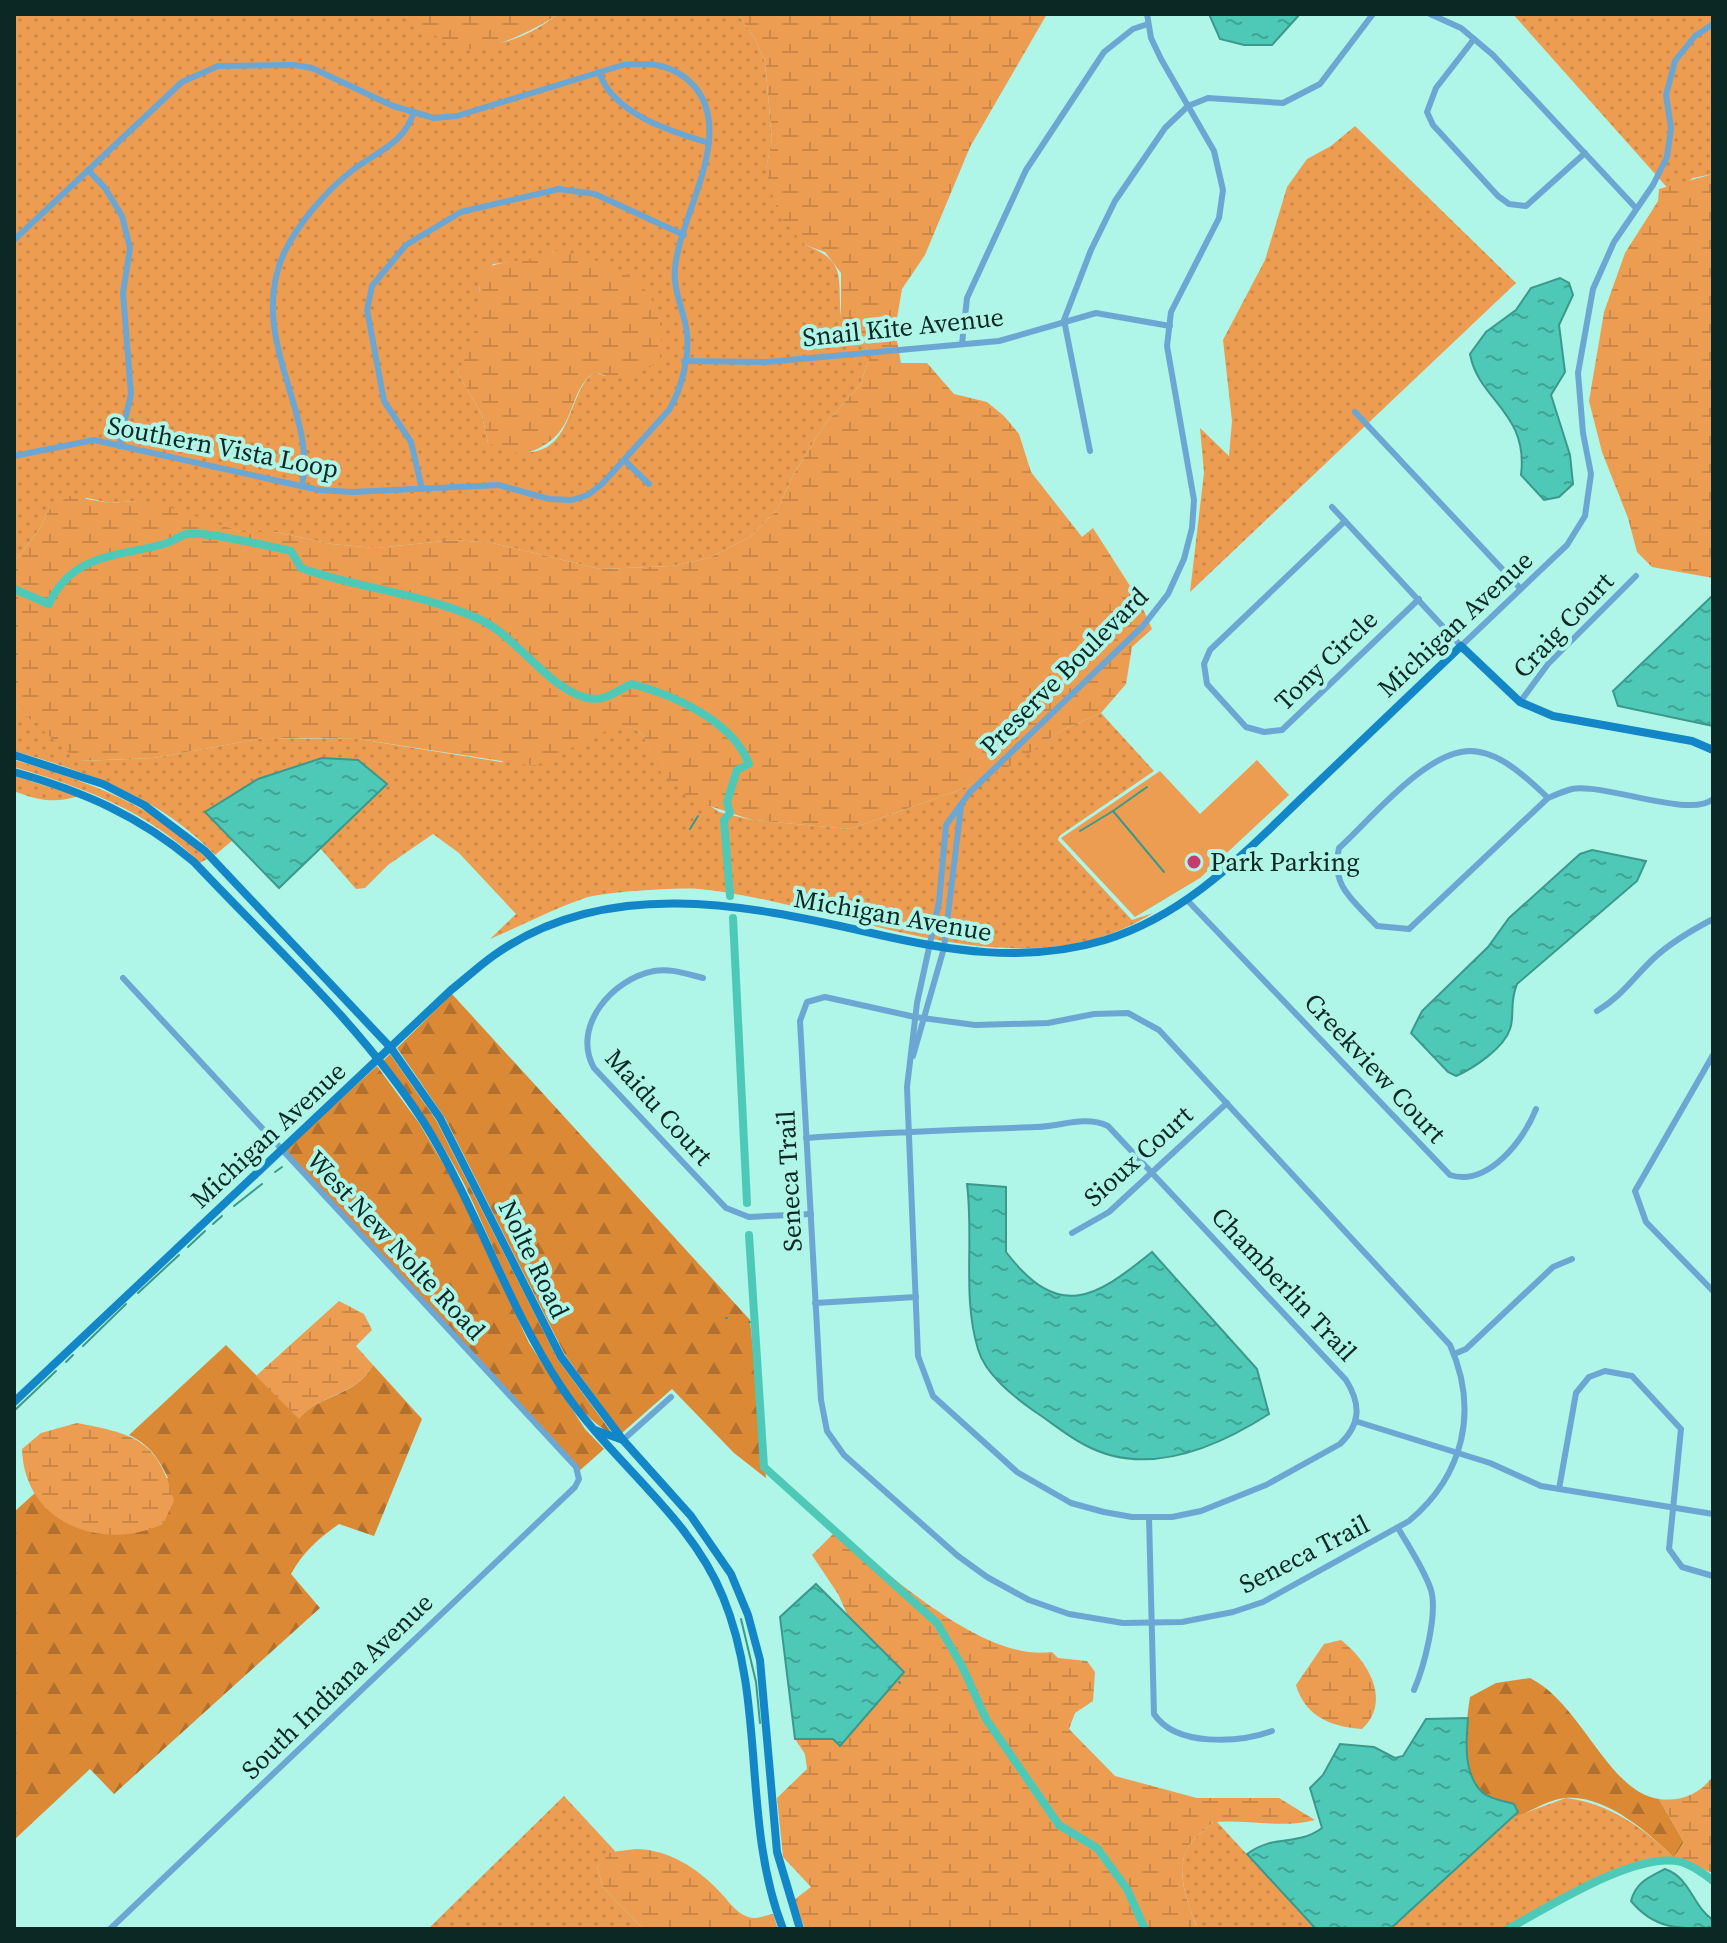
<svg xmlns="http://www.w3.org/2000/svg" width="1727" height="1943" viewBox="0 0 1727 1943" font-family="'Source Serif 4',serif">
	<style>
		.grass { fill: url(#grass-dots); fill-rule: evenodd }
		.forest { fill: url(#forest-firs) }
		.wetland { fill: url(#wetland-marsh) }
		.park { fill: #ed9d52 }
		.water { fill: url(#water-ripples); stroke: #3b998b; stroke-width: 2 }
		.lines { fill: none; stroke-linecap: round; stroke-linejoin: round }
		.stream { stroke: #3b998b; stroke-width: 2 }
		.canal { stroke: #4fc9b7; stroke-width: 8 }
		.street { stroke: #6ca7d3; stroke-width: 6 }
		.secondary { stroke: #1386c7; stroke-width: 8 }
		.poi-dot { fill: #c73b70; stroke: #aff5e8; stroke-width: 3 }
		.labels { text-anchor: middle; dominant-baseline: central; stroke-width: 8; stroke-linejoin: round; paint-order: stroke }
		.street-label { font-size: 26px; fill: #0b2824; stroke: #aff5e8 }
		.poi-label { font-size: 26px; fill: #0b2824; stroke: #aff5e8; text-anchor: start }
	</style>
	<defs>
		<pattern id="grass-dots" width="8" height="8" patternUnits="userSpaceOnUse" patternTransform="scale(2)"><rect width="8" height="8" fill="#ed9d52"/><path d="M2 2h.1M6 6h.1" fill="none" stroke="#ca8747" stroke-width="1.8" stroke-linecap="round"/></pattern>
		<pattern id="forest-firs" width="22" height="20" patternUnits="userSpaceOnUse" patternTransform="scale(2)"><rect width="22" height="20" fill="#dc8935"/><path d="M5 1l3.5 6h-7zM16 11l3.5 6h-7z" fill="#b1702d"/></pattern>
		<pattern id="wetland-marsh" width="20" height="14" patternUnits="userSpaceOnUse" patternTransform="scale(2)"><rect width="20" height="14" fill="#ed9d52"/><path d="M1 5h8M5 5V1M11 12h8M15 12V8" fill="none" stroke="#ca8747"/></pattern>
		<pattern id="water-ripples" width="26" height="14" patternUnits="userSpaceOnUse" patternTransform="scale(2)"><rect width="26" height="14" fill="#4fc9b7"/><path d="M2 4q2-2 4 0t4 0M15 11q2-2 4 0t4 0" fill="none" stroke="#40a395"/></pattern>
	</defs>
	<rect width="100%" height="100%" fill="#aff5e8"/>
	<!-- grass -->
	<g class="grass">
		<path d="M14 14H402C459 51 501 58 558 14H738L755 39 765 62 772 139 766 169 805 245C848 261 837 278 841 317L862 338 870 356 860 385 824 425 794 474 777 510 750 537 709 558 671 566 600 569 493 543 454 540 376 548 332 544 275 532H241L133 501 110 503 87 498 48 511 41 527 14 562ZM556 251 605 376 594 372C568 392 573 448 531 452 518 453 500 445 488 443L482 415 457 372 469 355 480 313 479 288 493 264 539 259Z"/>
		<polygon points="1513,14 1713,14 1713,174 1693,178 1672,193"/>
		<polygon points="1355,126 1516,283 1190,592 1204,473 1200,428 1229,456 1232,421 1223,340 1265,260 1287,187 1307,159 1331,146"/>
		<path d="M14 705 81 761 154 758 264 738 358 739 501 762 596 735 614 726 634 728 643 735 661 771 719 812 752 820 850 829 954 792 1012 764 1062 730 1101 713 1154 771 1059 836 1058 840 1132 920 1153 913C1016 999 844 903 699 889 679 887 603 892 585 898 553 909 521 926 490 939L516 914 459 853 433 834 388 865 365 888 356 889 320 848 387 784 258 779 206 811 233 840 215 855C161 798 88 772 14 751Z"/>
		<path d="M14 760C84 780 156 805 207 859L200 863C149 811 82 787 14 767Z"/>
		<path d="M14 776 78 796C55 804 36 800 14 791Z"/>
		<polygon points="564,1796 615,1851 597,1867 603,1887 643,1929 428,1929"/>
		<path d="M1566 1798C1608 1803 1645 1828 1674 1858L1621 1869 1505 1929H1390L1511 1818Z"/>
		<path d="M1213 1822H1217L1316 1929H1198C1188 1905 1173 1868 1190 1844 1195 1836 1206 1829 1213 1822Z"/>
	</g>
	<!-- forest -->
	<g class="forest">
		<polygon points="452,994 750,1320 766,1478 734,1453 672,1389 622,1433 565,1355 445,1118 397,1048"/>
		<path d="M390 1054 436 1120 558 1360 612 1433C554 1411 491 1235 461 1178 439 1136 411 1098 383 1061Z"/>
		<polygon points="377,1066 419,1123 454,1182 529,1343 585,1429 604,1449 578,1472 285,1150"/>
		<path d="M226 1345 299 1418C322 1393 355 1397 373 1365L422 1419 374 1536 339 1524C318 1539 303 1552 291 1574L320 1608 114 1794 90 1769 14 1840V1512L35 1493 46 1508 168 1478C159 1459 149 1444 129 1435Z"/>
		<path d="M1530 1678C1581 1703 1608 1792 1659 1799L1684 1842 1674 1858C1649 1832 1604 1794 1565 1798 1546 1800 1530 1813 1511 1818L1518 1812 1514 1804C1504 1801 1491 1800 1484 1794 1460 1775 1466 1722 1470 1697L1496 1683Z"/>
	</g>
	<!-- wetland -->
	<g class="wetland">
		<path d="M402 14H558C541 27 485 55 464 48 441 42 422 27 402 14Z"/>
		<polygon points="738,14 1047,14 970,147 925,255 902,289 895,330 901,363 927,363 954,394 987,402 1004,416 1019,434 1031,472 1082,537 1093,528 1139,600 1152,629 1132,647 1126,684 1101,713 1062,730 1012,765 954,792 850,829 752,820 692,800 660,771 643,735 634,728 614,727 535,766 358,739 305,738 264,738 154,758 78,761 14,705 14,562 41,527 48,511 69,496 110,503 133,501 166,506 241,532 275,532 332,544 376,548 454,540 493,543 600,569 671,566 709,558 750,537 777,510 794,474 824,425 860,385 870,356 862,338 841,317 841,273 825,252 805,245 780,217 772,194 766,169 772,139 765,62 755,39"/>
		<polygon points="1713,174 1713,578 1652,567 1637,552 1628,518 1602,452 1589,401 1604,312 1625,253 1658,201 1659,189"/>
		<path d="M556 251C620 262 673 286 659 360 638 378 621 382 594 372 567 393 577 428 541 447 521 458 507 452 488 443L482 415 457 372C480 339 477 307 481 270 504 258 532 263 556 251Z"/>
		<path d="M339 1301 364 1314 372 1330 356 1346 373 1365C355 1397 322 1392 299 1419L256 1376Z"/>
		<path d="M77 1423C135 1434 158 1440 174 1501L163 1524C103 1552 24 1524 22 1449L41 1433Z"/>
		<path d="M835 1532C890 1573 982 1662 1052 1652L1058 1658 1087 1661 1095 1672 1093 1701 1075 1713 1069 1729 1115 1776 1197 1798H1279L1315 1820C1282 1829 1248 1819 1213 1822 1206 1829 1195 1836 1190 1844 1173 1869 1188 1905 1198 1929H805L794 1900 811 1887 783 1857 777 1798 807 1769 805 1754 795 1739H833L839 1746 904 1672 848 1616 838 1594 812 1555Z"/>
		<path d="M1341 1640C1368 1661 1392 1701 1362 1729 1332 1727 1305 1717 1296 1685L1324 1644Z"/>
		<path d="M1713 1776V1873L1674 1858 1684 1842 1659 1799C1681 1802 1700 1794 1713 1776Z"/>
		<path d="M636 1849C669 1850 696 1867 719 1891 729 1901 738 1917 754 1918 759 1918 767 1915 773 1914L778 1929H643L603 1887 597 1867 611 1852Z"/>
	</g>
	<!-- park -->
	<polygon class="park" points="1257,760 1289,795 1200,878 1135,917 1061,838 1160,771 1200,814"/>
	<!-- water -->
	<g class="water">
		<polygon points="1209,14 1300,14 1272,45 1244,45 1220,39"/>
		<path d="M1560 278 1569 283 1573 295 1559 325 1565 372 1551 395 1570 455 1573 484 1559 497 1544 500 1521 475C1529 412 1478 400 1470 354L1486 332 1516 310 1531 288Z"/>
		<polygon points="1713,595 1713,726 1618,706 1613,691"/>
		<polygon points="322,758 358,760 387,784 279,888 205,812 258,779"/>
		<path d="M1592 850 1646 861 1637 881 1517 984C1509 1003 1515 1015 1510 1029 1504 1048 1474 1068 1456 1076L1448 1072 1411 1033 1422 1011 1488 947 1509 918 1580 854Z"/>
		<path d="M967 1184 1006 1187V1252C1059 1321 1094 1299 1152 1252L1257 1369 1269 1414C1216 1448 1146 1478 1085 1445 1067 1436 1051 1422 1034 1411 1013 1396 985 1374 978 1349 962 1297 974 1238 967 1184Z"/>
		<polygon points="816,1584 904,1672 840,1746 833,1739 795,1739 780,1617"/>
		<path d="M1468 1718C1466 1742 1463 1775 1483 1793 1490 1799 1504 1801 1514 1804L1518 1812 1390 1929H1316L1247 1854C1276 1833 1296 1847 1322 1828L1310 1788 1323 1775 1340 1744 1374 1747 1395 1758 1403 1756 1426 1719Z"/>
		<path d="M1665 1869C1691 1878 1692 1906 1713 1920V1929C1679 1929 1654 1929 1631 1901 1636 1882 1649 1877 1665 1869Z"/>
	</g>
	<g class="lines">
		<!-- stream -->
		<g class="stream">
			<polyline points="1113,811 1147,787"/>
			<polyline points="690,829 698,816"/>
			<polyline points="1080,831 1113,811 1164,872"/>
			<polyline points="737,1051 739,1051"/>
			<polyline points="275,1172 282,1167"/>
			<polyline points="234,1206 262,1184"/>
			<polyline points="213,1224 222,1216"/>
			<polyline points="188,1247 205,1231"/>
			<polyline points="138,1293 179,1255"/>
			<polyline points="726,1318 727,1318"/>
			<polyline points="749,1322 752,1322"/>
			<polyline points="83,1346 126,1304"/>
			<polyline points="66,1362 73,1355"/>
			<polyline points="15,1410 56,1371"/>
			<polyline points="741,1619 756,1682 760,1723"/>
			<polyline points="899,1682 900,1683"/>
		</g>
		<!-- canal -->
		<g class="canal">
			<path d="M14 589 49 604C72 553 118 557 164 544 172 542 179 536 187 534 203 530 271 547 291 551L301 568C360 589 422 593 479 619 518 637 547 688 587 698 607 702 615 691 632 684 673 695 732 720 749 764L737 770 727 802 730 813 724 820 730 896"/>
			<polyline points="733,918 747,1203"/>
			<polyline points="749,1235 764,1467 937,1623 962,1666 986,1719 1059,1825 1097,1848 1127,1889 1145,1929"/>
			<path d="M1508 1929C1547 1908 1637 1850 1681 1862 1691 1865 1705 1874 1713 1881"/>
		</g>
		<!-- street -->
		<g class="street">
			<polyline points="1430,14 1461,28 1493,55 1635,207"/>
			<polyline points="1474,39 1436,88 1427,112 1433,125 1498,196 1509,204 1526,206 1585,153"/>
			<path d="M599 72C613 114 670 131 709 143"/>
			<polyline points="88,170 105,188 122,216 130,248 123,293 131,394 119,446"/>
			<path d="M14 240 182 82 218 66 295 65 312 68 393 106 434 118 457 116 623 65C651 62 675 64 695 87 735 136 680 214 675 268 673 290 682 306 686 327 691 353 682 388 669 410L603 483 588 495 572 500 549 499 499 485 352 492 319 490 94 440 14 456"/>
			<polyline points="962,344 967,298 1026,170 1104,52 1133,29 1148,24"/>
			<polyline points="684,361 767,362 999,341 1096,313 1170,326"/>
			<polyline points="1355,412 1520,588"/>
			<polyline points="1090,451 1064,320 1091,250 1115,201 1165,128 1188,106 1208,98 1283,103 1320,84 1373,14"/>
			<polyline points="624,460 649,484"/>
			<path d="M302 486C318 413 246 337 284 253 299 222 327 190 354 169 379 151 404 143 414 112"/>
			<polyline points="422,489 411,442 384,401 367,310 372,286 406,245 461,212 559,189 595,194 684,235"/>
			<polyline points="1332,507 1461,646 1567,545 1585,516 1591,474 1583,433 1578,373 1593,289 1614,242 1653,185 1667,157 1671,128 1666,95 1675,61 1695,36 1713,24"/>
			<polyline points="1345,521 1210,650 1204,664 1207,684 1246,727 1264,732 1282,730 1419,599"/>
			<polyline points="1520,702 1548,664 1636,576"/>
			<path d="M1548 798C1528 779 1500 751 1470 751 1426 751 1371 819 1339 848 1330 886 1353 900 1377 926L1409 929 1548 798C1555 795 1564 791 1572 789 1605 783 1691 819 1713 799"/>
			<path d="M1188 901 1450 1175C1488 1187 1524 1140 1536 1109"/>
			<path d="M703 978C687 974 671 968 654 971 612 979 571 1027 594 1068L726 1208 749 1217 811 1214"/>
			<path d="M825 997 915 1017 975 1025 1048 1023 1094 1014 1128 1013 1159 1030 1450 1345C1479 1410 1464 1475 1409 1521L1263 1602 1233 1612 1182 1622 1123 1623 1069 1614 1029 1600 987 1577 958 1556 844 1455 827 1431 821 1400 800 1021 807 1002Z"/>
			<path d="M1597 1011C1621 997 1634 977 1653 959 1671 942 1692 930 1713 919"/>
			<polyline points="1713,1055 1635,1191 1646,1222 1713,1291"/>
			<polyline points="913,1056 944,948 961,806"/>
			<path d="M806 1138C883 1132 959 1130 1035 1127 1059 1127 1085 1115 1108 1126L1346 1380C1361 1404 1361 1424 1340 1444L1266 1485 1201 1511 1172 1517H1132L1104 1512 1071 1503 1017 1472 933 1396 918 1356 907 1087 917 1003 939 902 946 825 970 792 1143 626 1168 594 1184 559 1192 528 1194 500 1167 346 1171 312 1219 218 1223 190 1214 151 1161 59 1151 38 1147 14"/>
			<polyline points="1072,1233 1109,1212 1227,1103"/>
			<polyline points="815,1303 916,1297"/>
			<polyline points="1454,1354 1466,1349 1553,1267 1572,1259"/>
			<polyline points="1355,1421 1490,1463 1541,1486 1713,1514"/>
			<polyline points="623,1440 671,1397"/>
			<polyline points="1559,1489 1576,1393 1589,1377 1605,1371 1632,1376 1681,1429 1669,1549 1682,1567 1713,1576"/>
			<path d="M1149 1517 1154 1714C1176 1747 1238 1743 1272 1731"/>
			<path d="M1398 1528C1409 1547 1424 1569 1431 1590 1438 1614 1424 1667 1414 1690"/>
			<polyline points="110,1929 575,1487 579,1479 576,1467 123,978"/>
		</g>
		<!-- secondary -->
		<g class="secondary">
			<polyline points="14,755 103,784 144,805 205,851 391,1048 440,1118 561,1357 623,1440 691,1516 731,1574 748,1615 760,1660 777,1852 800,1929"/>
			<path d="M14 772C82 791 140 816 194 862 272 945 361 1025 423 1121 477 1206 506 1304 562 1388 610 1461 690 1515 723 1597 767 1704 741 1822 783 1929"/>
			<path d="M14 1402 451 990C465 979 479 966 493 956 604 876 745 904 867 932 947 951 1025 964 1105 940 1189 914 1246 851 1308 792 1359 743 1410 695 1461 646L1520 702 1553 716 1692 741 1713 750"/>
			<polyline points="595,1430 623,1440"/>
		</g>
	</g>
	<!-- markers -->
	<circle class="poi-dot" cx="1194" cy="862" r="8"/>
	<g class="labels">
		<!-- street labels -->
		<g class="street-label">
			<text transform="translate(903 327) rotate(-6)">Snail Kite Avenue</text>
			<text transform="translate(223 447) rotate(11)">Southern Vista Loop</text>
			<text transform="translate(1455 624) rotate(-43)">Michigan Avenue</text>
			<text transform="translate(1563 625) rotate(-47)">Craig Court</text>
			<text transform="translate(1326 660) rotate(-44)">Tony Circle</text>
			<text transform="translate(1064 671) rotate(-45)">Preserve Boulevard</text>
			<text transform="translate(893 915) rotate(10)">Michigan Avenue</text>
			<text transform="translate(1375 1068) rotate(47)">Creekview Court</text>
			<text transform="translate(659 1107) rotate(48)">Maidu Court</text>
			<text transform="translate(268 1135) rotate(-43)">Michigan Avenue</text>
			<text transform="translate(1138 1156) rotate(-42)">Sioux Court</text>
			<text transform="translate(789 1181) rotate(-93)">Seneca Trail</text>
			<text transform="translate(396 1245) rotate(47)">West New Nolte Road</text>
			<text transform="translate(534 1259) rotate(64)">Nolte Road</text>
			<text transform="translate(1284 1284) rotate(47)">Chamberlin Trail</text>
			<text transform="translate(1304 1554) rotate(-27)">Seneca Trail</text>
			<text transform="translate(337 1686) rotate(-44)">South Indiana Avenue</text>
		</g>
		<!-- poi labels -->
		<g class="poi-label">
			<text x="1210" y="862">Park Parking</text>
		</g>
	</g>
	<!-- border -->
	<rect width="1727" height="1943" fill="none" stroke="#0b2824" stroke-width="32"/>
</svg>
